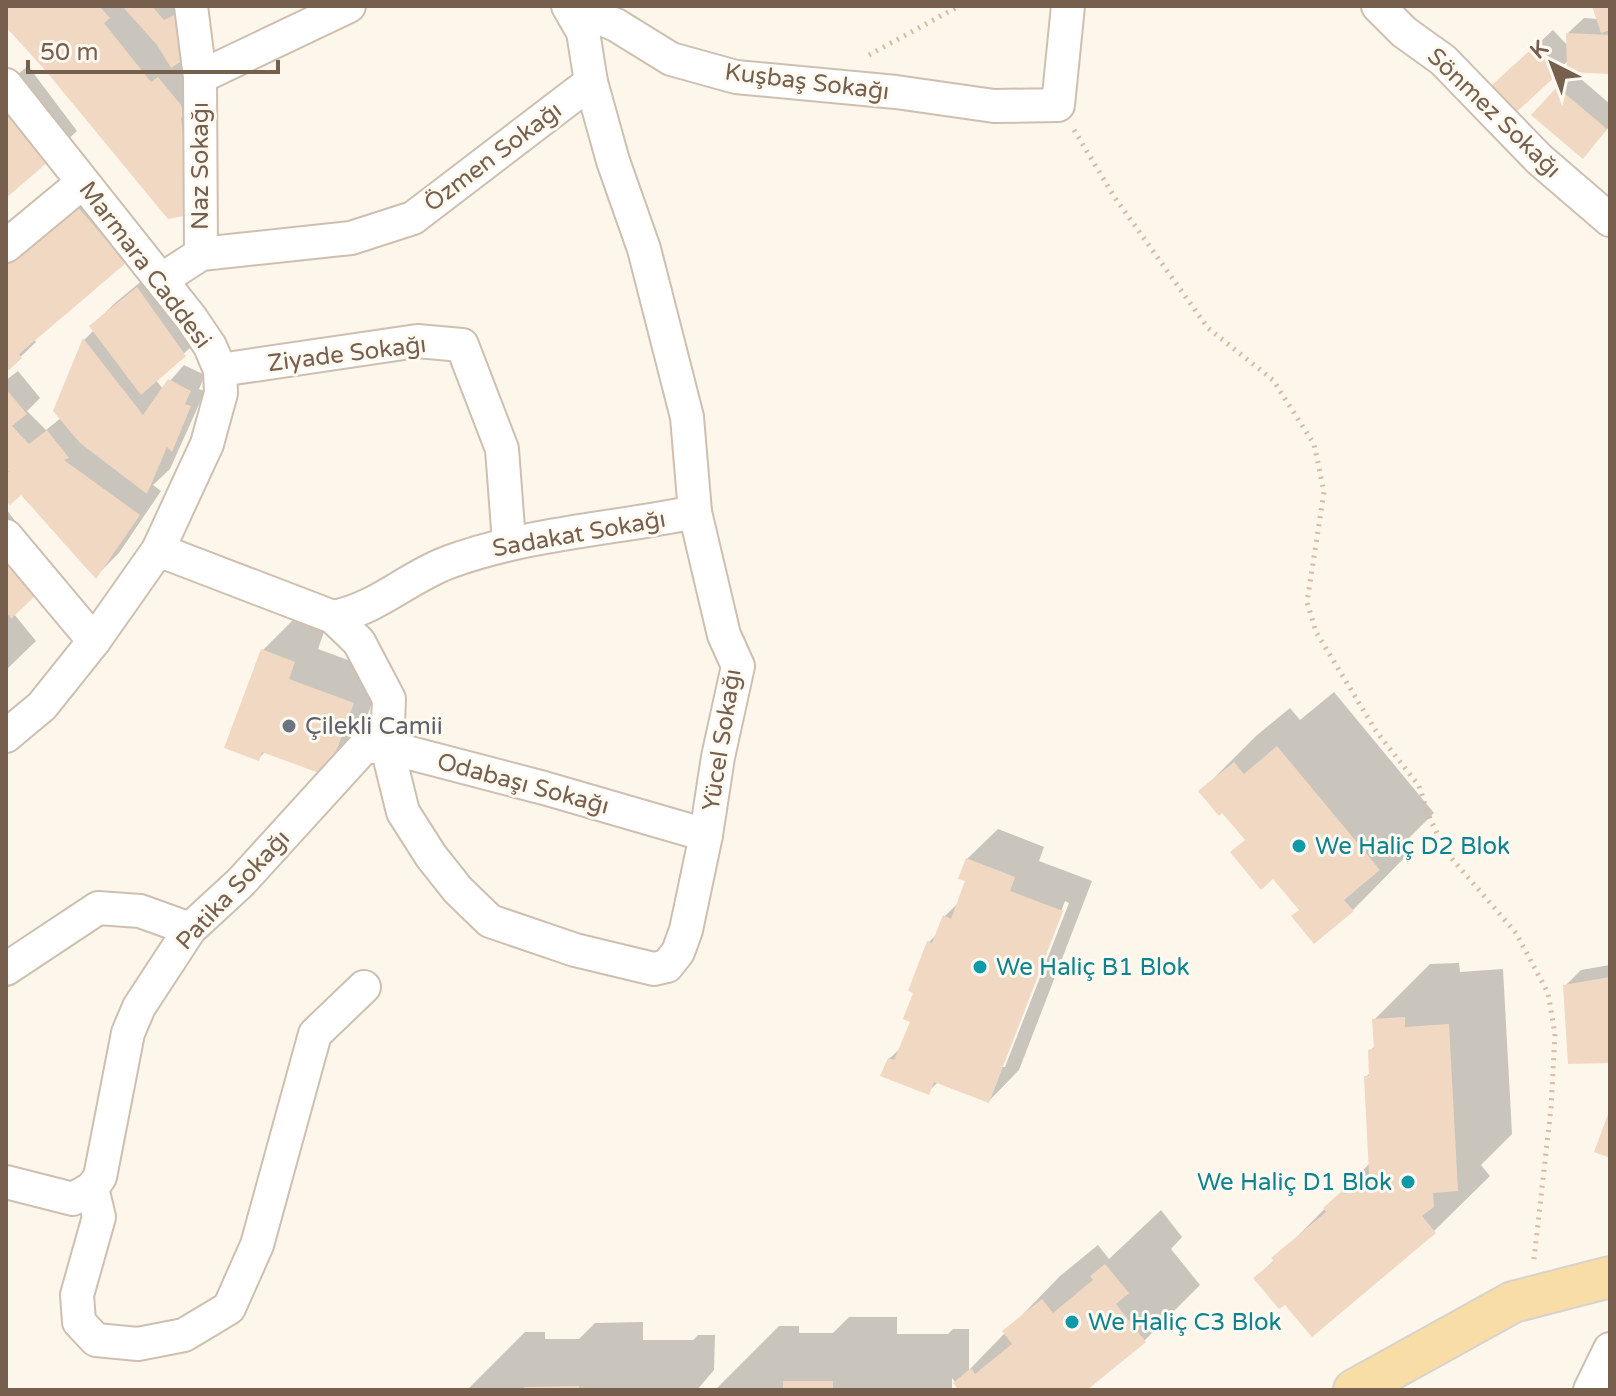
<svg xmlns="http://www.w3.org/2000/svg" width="1616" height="1396" viewBox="0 0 1616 1396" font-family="'Varela Round',sans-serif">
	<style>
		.shadow { fill: #0003; fill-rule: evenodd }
		.building { fill: #f1d8c3 }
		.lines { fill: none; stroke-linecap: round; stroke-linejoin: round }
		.minor-casing { stroke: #cebfb0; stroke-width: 36 }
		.major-casing { stroke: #d9d2cd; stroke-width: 44 }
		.path { stroke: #d7bba5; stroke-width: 5; stroke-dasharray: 2 6; stroke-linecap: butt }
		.minor { stroke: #fff; stroke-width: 32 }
		.major { stroke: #f8dea6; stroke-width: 40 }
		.worship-dot { fill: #6b7280; stroke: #fffaf1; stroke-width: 3 }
		.culture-dot { fill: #0f9aa8; stroke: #fffaf1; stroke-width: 3 }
		.labels { text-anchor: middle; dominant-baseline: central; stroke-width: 6; stroke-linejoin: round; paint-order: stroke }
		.street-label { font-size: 24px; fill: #775f4e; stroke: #fffaf1 }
		.worship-label { font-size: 24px; fill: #5b616d; stroke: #fffaf1; text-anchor: start }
		.culture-label { font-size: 24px; fill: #0d838f; stroke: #fffaf1; text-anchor: start }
	</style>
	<rect width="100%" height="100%" fill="#fcf6eb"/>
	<!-- shadow -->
	<g class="shadow">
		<polygon points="6,6 205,6 216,189 47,68 6,25"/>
		<polygon points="1594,6 1610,6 1610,72 1569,60 1508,117 1501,78 1553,30 1569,47 1568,33 1584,18 1598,19"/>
		<polygon points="28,66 77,131 6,196 6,84"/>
		<polygon points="1574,73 1610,104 1610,126 1583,156 1534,115"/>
		<polygon points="93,192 140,246 34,339 36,342 9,368 6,365 6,258"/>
		<polygon points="161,265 208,332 155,379 163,389 184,365 205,375 199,389 205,391 170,469 153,485 161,491 119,553 96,576 22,493 6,498 6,473 10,469 6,463 6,380 18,371 40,398 27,411 46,430 61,418 55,410 85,339 95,329 92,326 115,303"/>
		<polygon points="6,509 19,526 16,530 14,614 36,641 6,670"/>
		<polygon points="293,620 324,632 318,649 383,673 357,744 327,774 266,751 258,759 263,650"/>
		<polygon points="1334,692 1434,813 1401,846 1408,854 1353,910 1301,909 1223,810 1201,791 1256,736 1290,708 1300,720"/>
		<path d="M998 829 1044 847 1039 861 1092 881 1019 1070 989 1101 939 1081 928 1092 889 1059 903 1046 912 1021 929 942 938 933 944 917 959 902 967 880V859ZM1065 901 1069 903 1005 1067H1001Z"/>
		<polygon points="1459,963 1460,972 1503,969 1512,1134 1481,1165 1490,1176 1434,1231 1285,1302 1256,1278 1370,1163 1366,1077 1371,1072 1370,1051 1376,1045 1374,1020 1430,964"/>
		<polygon points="1610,965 1610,1061 1565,986 1581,970"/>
		<polygon points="1161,1210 1182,1237 1171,1249 1200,1285 1145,1340 1084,1390 961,1390 952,1378 952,1390 715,1390 779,1326 799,1326 799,1333 833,1333 849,1317 897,1317 897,1334 948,1334 953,1329 969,1329 969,1370 1060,1276 1098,1245 1109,1259"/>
		<polygon points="643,1322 643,1340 693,1340 698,1335 715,1335 714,1370 697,1390 467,1390 525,1332 545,1332 545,1339 579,1339 595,1323"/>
	</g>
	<!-- building -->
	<g class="building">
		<polygon points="6,6 99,6 110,18 104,23 151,82 158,77 181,105 184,116 181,118 194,214 168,219 45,70 6,27"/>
		<polygon points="122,6 152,6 164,20 187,9 197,51 171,68 157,45"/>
		<polygon points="1592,6 1610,6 1610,30 1601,33"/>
		<polygon points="1566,33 1610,35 1610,74 1567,72"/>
		<polygon points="1537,44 1561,71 1508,120 1483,93"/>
		<polygon points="1557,87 1607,129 1583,159 1531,115"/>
		<polygon points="6,89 55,156 6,198"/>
		<polygon points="77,206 126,263 19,354 22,358 9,370 6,368 6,262"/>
		<polygon points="137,287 186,356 141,395 89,326"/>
		<polygon points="83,338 143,415 168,379 191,391 185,404 191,406 172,452 167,447 147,494 80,443 53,411"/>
		<polygon points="6,389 27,414 12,426 29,444 47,430 69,458 64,460 140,515 96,579 21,495 10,505 6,501 6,474 9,471 6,466"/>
		<polygon points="6,552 38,593 11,619 9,615 6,617"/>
		<polygon points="261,649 295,662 289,679 354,703 327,776 262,752 259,761 224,748"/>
		<polygon points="1277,746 1380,870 1344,900 1354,911 1314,944 1291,916 1299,910 1273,879 1261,890 1230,852 1245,840 1222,813 1219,816 1198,791 1234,762 1244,774"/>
		<polygon points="966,858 1015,877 1010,891 1063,911 989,1103 934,1082 929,1095 880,1076 888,1058 894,1060 910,1022 903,1019 913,993 908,991 927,941 932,943 943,915 951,919 965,881 958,879"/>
		<polygon points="1610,977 1610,1063 1568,1064 1563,985"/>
		<polygon points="1405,1017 1405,1027 1449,1024 1458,1191 1433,1193 1434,1207 1422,1216 1436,1233 1312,1337 1285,1305 1279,1309 1253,1278 1274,1261 1271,1258 1326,1212 1323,1208 1342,1191 1345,1194 1369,1174 1364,1076 1369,1076 1368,1050 1374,1049 1372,1019"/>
		<polygon points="1610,1109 1610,1158 1594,1152"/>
		<polygon points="1105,1264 1129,1293 1116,1304 1146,1342 1087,1390 959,1390 953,1383 971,1368 975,1374 1012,1344 1002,1331 1042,1299 1053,1313 1093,1280 1090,1276"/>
		<rect x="783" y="1381" width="50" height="9"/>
		<polygon points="579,1386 579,1390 524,1390 524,1387"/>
	</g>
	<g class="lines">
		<defs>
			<g id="minor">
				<polyline points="191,6 200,77 201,254"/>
				<polyline points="571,6 616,25 671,59 736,77 896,92 994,106 1058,105 1068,6"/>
				<polyline points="1378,6 1404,32 1443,60 1539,159 1610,220"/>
				<polyline points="200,77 349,6"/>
				<polyline points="6,85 191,318 210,346 220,370 221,393 207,444 158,550 94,641 42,706 6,736"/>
				<polyline points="6,246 82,183"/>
				<polyline points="161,280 201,254 351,238 413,218 591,82"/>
				<polyline points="220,370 417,341 462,345 502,449 509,542"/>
				<polyline points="6,536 94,641"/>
				<polyline points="158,550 333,617 359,642 389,699 387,747 544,788 706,835"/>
				<path d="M333 617C377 609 408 577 449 562 528 533 613 529 695 512"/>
				<polyline points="6,969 98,908 140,911 190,929"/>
				<polyline points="6,1182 73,1199 92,1188 100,1177 128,1033 139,1007 190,929 241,882 364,747 387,747 403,812 431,856 458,890 490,921 575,950 654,969 667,966 678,952 686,930 706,835 718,757 738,666 724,635 695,512 687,417 644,249 613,161 591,82 583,32 568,6"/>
				<polyline points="92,1188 99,1217 77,1295 79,1322 96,1340 138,1344 184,1335 229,1308 257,1245 315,1034 364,987"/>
				<polyline points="1590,1390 1610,1349"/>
			</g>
			<polyline id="major" points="1354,1390 1513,1302 1610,1277"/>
		</defs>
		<!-- minor casing -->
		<use href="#minor" class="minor-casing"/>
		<!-- major casing -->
		<use href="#major" class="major-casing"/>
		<!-- path -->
		<g class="path">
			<polyline points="869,55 959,6"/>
			<polyline points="1074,130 1115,198 1208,328 1273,380 1314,444 1324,492 1307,602 1316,632 1376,731 1419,786 1430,819 1447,853 1516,933 1548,993 1555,1034 1551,1108 1534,1259"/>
		</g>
		<!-- minor -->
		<use href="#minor" class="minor"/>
		<!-- major -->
		<use href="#major" class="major"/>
	</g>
	<!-- markers -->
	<circle class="worship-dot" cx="289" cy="726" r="8"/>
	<g class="culture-dot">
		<circle cx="1299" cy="846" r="8"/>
		<circle cx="980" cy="967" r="8"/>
		<circle cx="1408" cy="1182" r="8"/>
		<circle cx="1072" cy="1322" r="8"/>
	</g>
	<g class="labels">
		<!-- street labels -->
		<g class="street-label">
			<text transform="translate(807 82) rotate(7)">Kuşbaş Sokağı</text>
			<text transform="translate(1494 113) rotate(44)">Sönmez Sokağı</text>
			<text transform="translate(493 157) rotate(-37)">Özmen Sokağı</text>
			<text transform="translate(200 166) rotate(-90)">Naz Sokağı</text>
			<text transform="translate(145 265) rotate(53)">Marmara Caddesi</text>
			<text transform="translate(347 354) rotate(-7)">Ziyade Sokağı</text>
			<text transform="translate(579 534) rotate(-10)">Sadakat Sokağı</text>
			<text transform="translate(722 740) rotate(-81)">Yücel Sokağı</text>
			<text transform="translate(523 784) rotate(15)">Odabaşı Sokağı</text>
			<text transform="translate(233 890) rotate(-47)">Patika Sokağı</text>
		</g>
		<!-- worship labels -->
		<g class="worship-label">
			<text x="305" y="726">Çilekli Camii</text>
		</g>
		<!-- culture labels -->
		<g class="culture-label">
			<text x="1315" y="846">We Haliç D2 Blok</text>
			<text x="996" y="967">We Haliç B1 Blok</text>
			<text x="1392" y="1182" text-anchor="end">We Haliç D1 Blok</text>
			<text x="1088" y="1322">We Haliç C3 Blok</text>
		</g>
	</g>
	<!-- border -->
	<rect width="1616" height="1396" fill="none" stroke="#775f4e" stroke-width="16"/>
	<!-- north arrow -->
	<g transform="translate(1552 64) rotate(318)" stroke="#fffaf1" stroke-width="6" paint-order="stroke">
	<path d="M0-6L14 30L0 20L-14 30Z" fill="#775f4e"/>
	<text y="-12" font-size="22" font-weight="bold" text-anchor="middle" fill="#775f4e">K</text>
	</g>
	<!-- scale -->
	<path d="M28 60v12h250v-12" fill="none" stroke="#775f4e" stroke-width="4"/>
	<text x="40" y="60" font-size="24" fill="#775f4e" stroke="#fffaf1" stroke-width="6" paint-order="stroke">50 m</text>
</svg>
